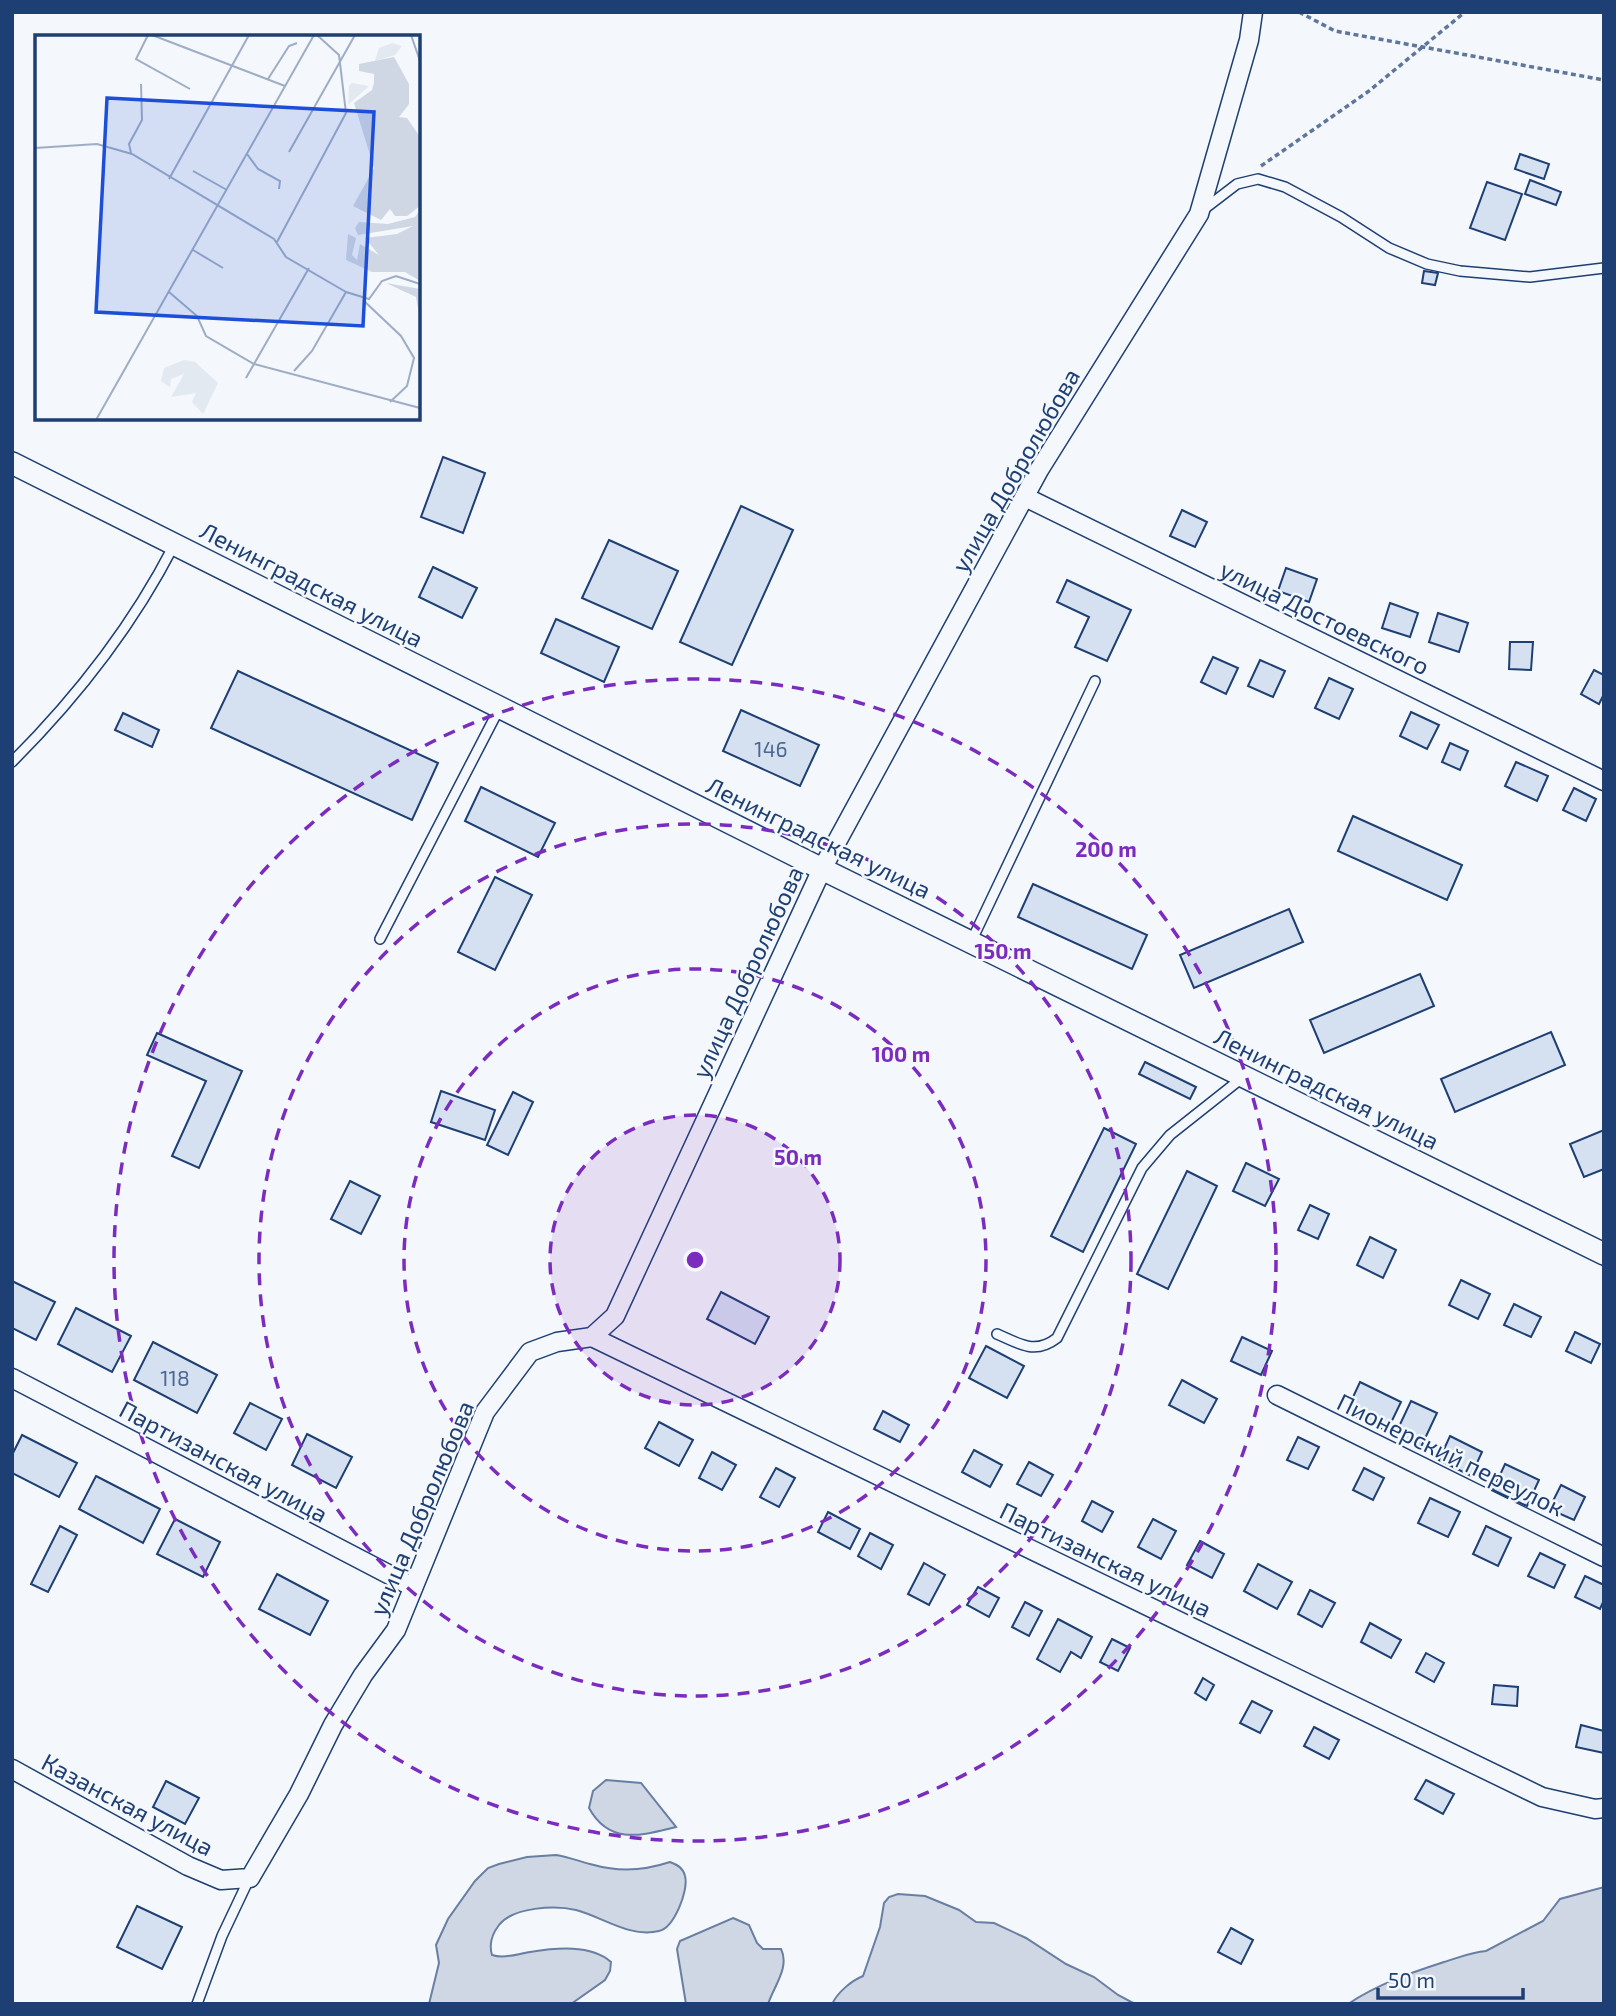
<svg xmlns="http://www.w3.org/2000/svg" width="1616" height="2016" viewBox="0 0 1616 2016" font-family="'Exo 2',sans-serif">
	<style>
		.water { fill: #cfd7e4; stroke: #687fa3; stroke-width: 2 }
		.building { fill: #d5e0f0; stroke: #1d3f73; stroke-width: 2 }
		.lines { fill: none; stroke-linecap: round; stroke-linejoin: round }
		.service-casing { stroke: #1d3f73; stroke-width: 12 }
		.minor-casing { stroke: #1d3f73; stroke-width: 21 }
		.tertiary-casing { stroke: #1d3f73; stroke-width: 24 }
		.path { stroke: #5e769c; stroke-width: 3.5; stroke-dasharray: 5 3.5; stroke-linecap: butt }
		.service { stroke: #f4f7fb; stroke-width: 9 }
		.minor { stroke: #f4f7fb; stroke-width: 18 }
		.tertiary { stroke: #f4f7fb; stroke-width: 21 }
		.ring { fill: none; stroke: #7b2cbf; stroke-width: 3.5; stroke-dasharray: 12 9 }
		.labels { text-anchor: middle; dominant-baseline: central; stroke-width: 5; stroke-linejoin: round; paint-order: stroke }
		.number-label { font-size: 21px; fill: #4b6792 }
		.street-label { font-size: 24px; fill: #1d3f73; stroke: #f4f7fb }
		.inset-road { fill: none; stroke: #9eadc5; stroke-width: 2 }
		.view { fill: #1d4ed8; fill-opacity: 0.15; stroke: #1d4ed8; stroke-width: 3.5 }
		.inset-edge { fill: none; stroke: #1d3f73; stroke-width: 3.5 }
		.centre { fill: #7b2cbf; stroke: #f4f7fb; stroke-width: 3.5 }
		.ring-label { font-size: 21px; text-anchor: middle; font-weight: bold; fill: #7b2cbf; stroke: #f4f7fb; stroke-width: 5; stroke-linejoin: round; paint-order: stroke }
	</style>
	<rect width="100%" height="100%" fill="#f4f7fb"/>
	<!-- water -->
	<g class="water">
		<path d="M606 1780 641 1783 676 1827C642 1835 610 1846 589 1808L593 1791Z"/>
		<path d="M556 1855C569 1857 581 1862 594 1865 619 1872 646 1870 670 1862 678 1865 683 1868 685 1876 689 1890 674 1928 659 1931 629 1938 603 1917 576 1910 555 1905 513 1907 499 1925 492 1934 489 1945 492 1955 504 1959 517 1954 530 1952 555 1948 591 1944 611 1962L610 1971 605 1980 571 2004H429L439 1963 436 1945 448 1919 475 1881 488 1868 499 1864 527 1857Z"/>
		<path d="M1604 1887V2004H1348C1378 1984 1410 1973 1444 1962 1458 1958 1471 1952 1486 1951L1543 1921 1560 1899Z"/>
		<path d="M898 1894 925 1896 959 1910 976 1922 994 1923 1026 1938 1066 1964 1094 1977 1118 1995 1135 2004H832C838 1992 851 1981 863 1976L880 1927 884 1903 889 1897Z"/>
		<path d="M733 1918 749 1925 757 1943 763 1949H781C790 1967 774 1986 768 2004H686L677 1949 680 1941Z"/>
	</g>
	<!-- building -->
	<g class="building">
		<polygon points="1520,154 1549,164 1544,179 1515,169"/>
		<polygon points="1530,180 1561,192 1556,205 1525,194"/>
		<polygon points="1487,182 1522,194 1505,240 1470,228"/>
		<polygon points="1424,271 1438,273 1435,285 1422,283"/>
		<polygon points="443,457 485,473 463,533 421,517"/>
		<polygon points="741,506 793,530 732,665 680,642"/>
		<polygon points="1182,510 1207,522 1195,547 1170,536"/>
		<polygon points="609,540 678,571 652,629 582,598"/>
		<polygon points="433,567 477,588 462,618 419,597"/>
		<polygon points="1286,568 1317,579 1309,602 1278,591"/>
		<polygon points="1067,580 1131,610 1107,661 1075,647 1089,617 1057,602"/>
		<polygon points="1390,603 1418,613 1410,637 1382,628"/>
		<polygon points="1438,613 1468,623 1459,652 1429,642"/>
		<polygon points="556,619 619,647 604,682 541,653"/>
		<polygon points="1510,642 1533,642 1531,670 1509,669"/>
		<polygon points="1213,657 1238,668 1226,694 1201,682"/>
		<polygon points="1260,660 1285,671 1273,697 1248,686"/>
		<polygon points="1594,670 1604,675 1604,694 1599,704 1581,694"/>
		<polygon points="238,671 438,763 412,820 211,728"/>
		<polygon points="1329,678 1353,689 1339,719 1315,708"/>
		<polygon points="741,710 819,745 800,786 723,751"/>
		<polygon points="1411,712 1439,725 1427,749 1400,736"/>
		<polygon points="123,713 159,730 152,747 115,730"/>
		<polygon points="1450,743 1468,751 1460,770 1442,762"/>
		<polygon points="1516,762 1548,776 1537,801 1505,786"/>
		<polygon points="481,787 555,823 538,857 465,821"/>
		<polygon points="1574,788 1596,799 1586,821 1563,810"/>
		<polygon points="1353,816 1462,865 1447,900 1338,851"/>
		<polygon points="495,877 532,895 495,970 458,952"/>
		<polygon points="1033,884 1147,935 1132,969 1018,917"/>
		<polygon points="1289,909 1303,942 1194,988 1180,955"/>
		<polygon points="1420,974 1434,1006 1324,1053 1310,1020"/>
		<polygon points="1551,1032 1565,1065 1455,1112 1441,1079"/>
		<polygon points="157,1033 242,1071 199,1168 172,1156 206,1081 147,1055"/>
		<polygon points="1145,1062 1196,1087 1190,1099 1139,1074"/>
		<polygon points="441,1091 495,1110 485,1140 431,1122"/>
		<polygon points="513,1092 533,1102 508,1155 487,1145"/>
		<polygon points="1104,1128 1136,1144 1083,1252 1051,1236"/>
		<polygon points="1604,1130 1604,1169 1584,1177 1570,1144"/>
		<polygon points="1246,1163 1279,1179 1265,1206 1233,1191"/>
		<polygon points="1187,1171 1217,1186 1168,1289 1137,1274"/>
		<polygon points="350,1181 380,1196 361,1234 331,1219"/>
		<polygon points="1310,1205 1329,1214 1318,1239 1298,1230"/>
		<polygon points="1370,1237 1396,1250 1383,1278 1357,1265"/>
		<polygon points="1461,1280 1490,1294 1478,1319 1449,1305"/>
		<polygon points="12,1281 55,1302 36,1340 12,1328"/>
		<polygon points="721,1292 769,1317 755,1344 707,1319"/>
		<polygon points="1514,1304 1541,1317 1531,1337 1504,1325"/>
		<polygon points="76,1308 131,1336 112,1372 58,1344"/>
		<polygon points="1575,1332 1600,1344 1591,1363 1566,1351"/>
		<polygon points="1242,1337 1272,1351 1261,1375 1231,1361"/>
		<polygon points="153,1342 217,1375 197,1413 134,1380"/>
		<polygon points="986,1346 1024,1366 1007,1398 969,1378"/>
		<polygon points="1182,1380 1217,1399 1204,1423 1169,1405"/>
		<polygon points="1360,1382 1401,1402 1387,1431 1346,1412"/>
		<polygon points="1411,1401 1437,1413 1421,1447 1395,1435"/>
		<polygon points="250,1403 282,1419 266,1450 234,1433"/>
		<polygon points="883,1411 909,1425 900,1442 874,1429"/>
		<polygon points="659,1422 693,1440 679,1466 645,1448"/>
		<polygon points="307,1434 352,1457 336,1488 292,1465"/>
		<polygon points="22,1435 77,1463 59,1497 12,1473 12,1455"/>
		<polygon points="1450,1436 1482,1452 1471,1476 1439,1460"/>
		<polygon points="1298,1437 1319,1447 1308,1469 1287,1460"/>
		<polygon points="974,1450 1002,1465 990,1487 962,1472"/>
		<polygon points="712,1452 736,1465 722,1490 699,1478"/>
		<polygon points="1029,1462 1053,1475 1041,1496 1017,1484"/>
		<polygon points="1505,1464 1539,1480 1527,1506 1493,1490"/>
		<polygon points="776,1468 795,1478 779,1507 760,1497"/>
		<polygon points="1364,1468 1384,1478 1373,1500 1353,1490"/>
		<polygon points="96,1476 160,1509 143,1543 79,1509"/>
		<polygon points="1561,1485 1585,1497 1574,1520 1549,1509"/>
		<polygon points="1430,1498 1460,1512 1448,1537 1418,1523"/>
		<polygon points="1092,1501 1113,1512 1102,1532 1082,1521"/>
		<polygon points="828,1512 860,1529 850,1549 818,1532"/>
		<polygon points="175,1519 220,1542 203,1577 157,1554"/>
		<polygon points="1153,1519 1176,1531 1161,1559 1138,1547"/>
		<polygon points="60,1526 77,1535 48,1592 31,1584"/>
		<polygon points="1486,1526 1511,1538 1498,1566 1473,1554"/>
		<polygon points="870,1533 893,1545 881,1569 858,1556"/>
		<polygon points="1200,1541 1224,1554 1212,1578 1187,1565"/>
		<polygon points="1540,1553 1565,1565 1554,1588 1528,1576"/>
		<polygon points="924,1563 945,1575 929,1605 908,1594"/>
		<polygon points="1258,1564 1292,1582 1277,1609 1244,1591"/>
		<polygon points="277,1574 328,1601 310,1635 259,1609"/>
		<polygon points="1585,1576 1604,1585 1604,1600 1600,1609 1575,1597"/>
		<polygon points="978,1587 999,1598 989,1617 967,1605"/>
		<polygon points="1310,1590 1335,1603 1322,1627 1298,1614"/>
		<polygon points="1025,1602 1042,1611 1029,1636 1012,1627"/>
		<polygon points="1058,1619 1092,1637 1081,1658 1071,1652 1060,1672 1037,1659"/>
		<polygon points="1370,1623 1401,1640 1391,1658 1361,1642"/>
		<polygon points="1112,1639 1130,1648 1118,1671 1100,1662"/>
		<polygon points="1426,1653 1444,1663 1434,1682 1416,1672"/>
		<polygon points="1203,1678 1214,1685 1206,1700 1195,1693"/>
		<polygon points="1494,1685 1518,1687 1517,1706 1492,1704"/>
		<polygon points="1252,1701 1272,1711 1260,1733 1240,1723"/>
		<polygon points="1581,1725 1604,1731 1604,1753 1576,1747"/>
		<polygon points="1314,1727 1339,1740 1329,1759 1304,1746"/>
		<polygon points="1426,1780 1454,1794 1443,1814 1415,1799"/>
		<polygon points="166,1781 199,1798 185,1824 153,1807"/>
		<polygon points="137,1906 182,1927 162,1969 117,1947"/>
		<polygon points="1231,1928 1253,1940 1241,1964 1218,1952"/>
	</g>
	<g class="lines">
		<defs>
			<g id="service">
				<polyline points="1203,210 1237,184 1258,179 1285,187 1341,217 1389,248 1427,264 1460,271 1530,277 1604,268"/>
				<path d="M12 762C75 699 133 625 174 545"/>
				<polyline points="380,939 499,709"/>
				<polyline points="971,942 1095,681"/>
				<path d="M997 1334C1020 1344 1035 1355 1057 1338L1142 1168 1170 1135 1242 1078"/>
				<polyline points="197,2004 222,1936 249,1879"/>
			</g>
			<g id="minor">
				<polyline points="1025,497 1604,781"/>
				<polyline points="592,1337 1542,1797 1595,1809 1604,1808"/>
				<polyline points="12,1378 413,1587"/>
				<polyline points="1277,1395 1604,1557"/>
				<polyline points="12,1769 188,1866 221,1880 250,1878 299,1794 333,1725 363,1675 396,1630 485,1412 530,1352 557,1342 592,1337 615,1316 822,869 1039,470 1199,214 1249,40 1253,12"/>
			</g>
			<polyline id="tertiary" points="12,463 822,869 1604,1254"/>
		</defs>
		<!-- service casing -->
		<use href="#service" class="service-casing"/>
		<!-- minor casing -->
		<use href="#minor" class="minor-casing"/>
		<!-- tertiary casing -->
		<use href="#tertiary" class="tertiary-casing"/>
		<!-- path -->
		<g class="path">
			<polyline points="1299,12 1335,31 1604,80"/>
			<polyline points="1261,166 1369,91 1465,12"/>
		</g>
		<!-- service -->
		<use href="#service" class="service"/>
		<!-- minor -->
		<use href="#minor" class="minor"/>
		<!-- tertiary -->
		<use href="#tertiary" class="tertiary"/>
	</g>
	<!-- distance rings -->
	<circle cx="695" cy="1260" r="145" fill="#7b2cbf" fill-opacity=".12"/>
	<g class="ring">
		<circle cx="695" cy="1260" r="145"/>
		<circle cx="695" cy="1260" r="291"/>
		<circle cx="695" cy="1260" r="436"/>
		<circle cx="695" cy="1260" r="581"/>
	</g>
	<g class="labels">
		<!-- number labels -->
		<g class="number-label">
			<text x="771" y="748">146</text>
			<text x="175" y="1377">118</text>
		</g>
		<!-- street labels -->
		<g class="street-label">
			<text transform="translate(1015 470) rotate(-60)">улица Добролюбова</text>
			<text transform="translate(312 584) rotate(27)">Ленинградская улица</text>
			<text transform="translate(1325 617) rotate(26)">улица Достоевского</text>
			<text transform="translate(819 837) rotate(26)">Ленинградская улица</text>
			<text transform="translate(747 972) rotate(-65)">улица Добролюбова</text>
			<text transform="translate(1327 1088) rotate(26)">Ленинградская улица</text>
			<text transform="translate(1451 1454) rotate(26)">Пионерский переулок</text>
			<text transform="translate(224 1461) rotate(28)">Партизанская улица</text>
			<text transform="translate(421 1508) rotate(-67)">улица Добролюбова</text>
			<text transform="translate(1106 1559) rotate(26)">Партизанская улица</text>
			<text transform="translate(128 1804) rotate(28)">Казанская улица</text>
		</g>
	</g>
	<!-- overview -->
	<g transform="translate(35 35)">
		<rect width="385" height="385" fill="#f4f7fb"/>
		<path d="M357 8 367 11 360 20 340 26 344 13ZM317 48 334 51 313 70 314 51ZM149 325 160 327 183 348 168 379 157 367 161 358 136 362 149 339 136 344 135 352 126 346 129 333Z" fill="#e3e9f0"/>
		<path d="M359 22 374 49V69L364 82 372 83 385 102V171L372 181H360L355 174 346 185 318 171 339 133 319 68 337 55 339 48V39L324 36V29ZM385 175V246L370 237H337L311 225 313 199 321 203 317 220 322 225 325 209 344 220 330 203 362 199 378 191 323 200 320 193 324 187 353 189 380 182ZM351 248 385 254V285L381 262Z" fill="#cfd7e4"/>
		<path class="inset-road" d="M113 0 101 24 155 54M117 0 250 51M376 0 385 26M233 44 254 11 262 8M0 113 62 109 97 119 239 204 251 222 311 257 277 316 259 336M254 117 320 0M96 118 94 109 107 85 106 49M212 119 223 134 245 146 244 154M158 136 192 155M134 144 214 0M242 207 311 78 304 20 282 0M158 215 188 233M134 257 162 281 171 301 219 329 385 373M311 257 334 264 347 246 361 241 385 249M328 265 366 301 379 323 372 351 355 367M211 343 274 233M61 385 279 0"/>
		<path class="view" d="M72 63 339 77 328 291 61 277Z"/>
		<rect width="385" height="385" class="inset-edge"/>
	</g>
	<circle cx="695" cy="1260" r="10" class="centre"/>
	<g class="ring-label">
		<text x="1106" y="857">200 m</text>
		<text x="1003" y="959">150 m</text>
		<text x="901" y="1062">100 m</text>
		<text x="798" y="1165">50 m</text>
	</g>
	<!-- border -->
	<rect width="1616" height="2016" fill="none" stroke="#1d3f73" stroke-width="28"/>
	<!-- scale -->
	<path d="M1378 1988v10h145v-10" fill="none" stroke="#1d3f73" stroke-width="3.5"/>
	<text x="1388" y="1988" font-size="21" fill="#1d3f73" stroke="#f4f7fb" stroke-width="5" paint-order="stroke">50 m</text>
</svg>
